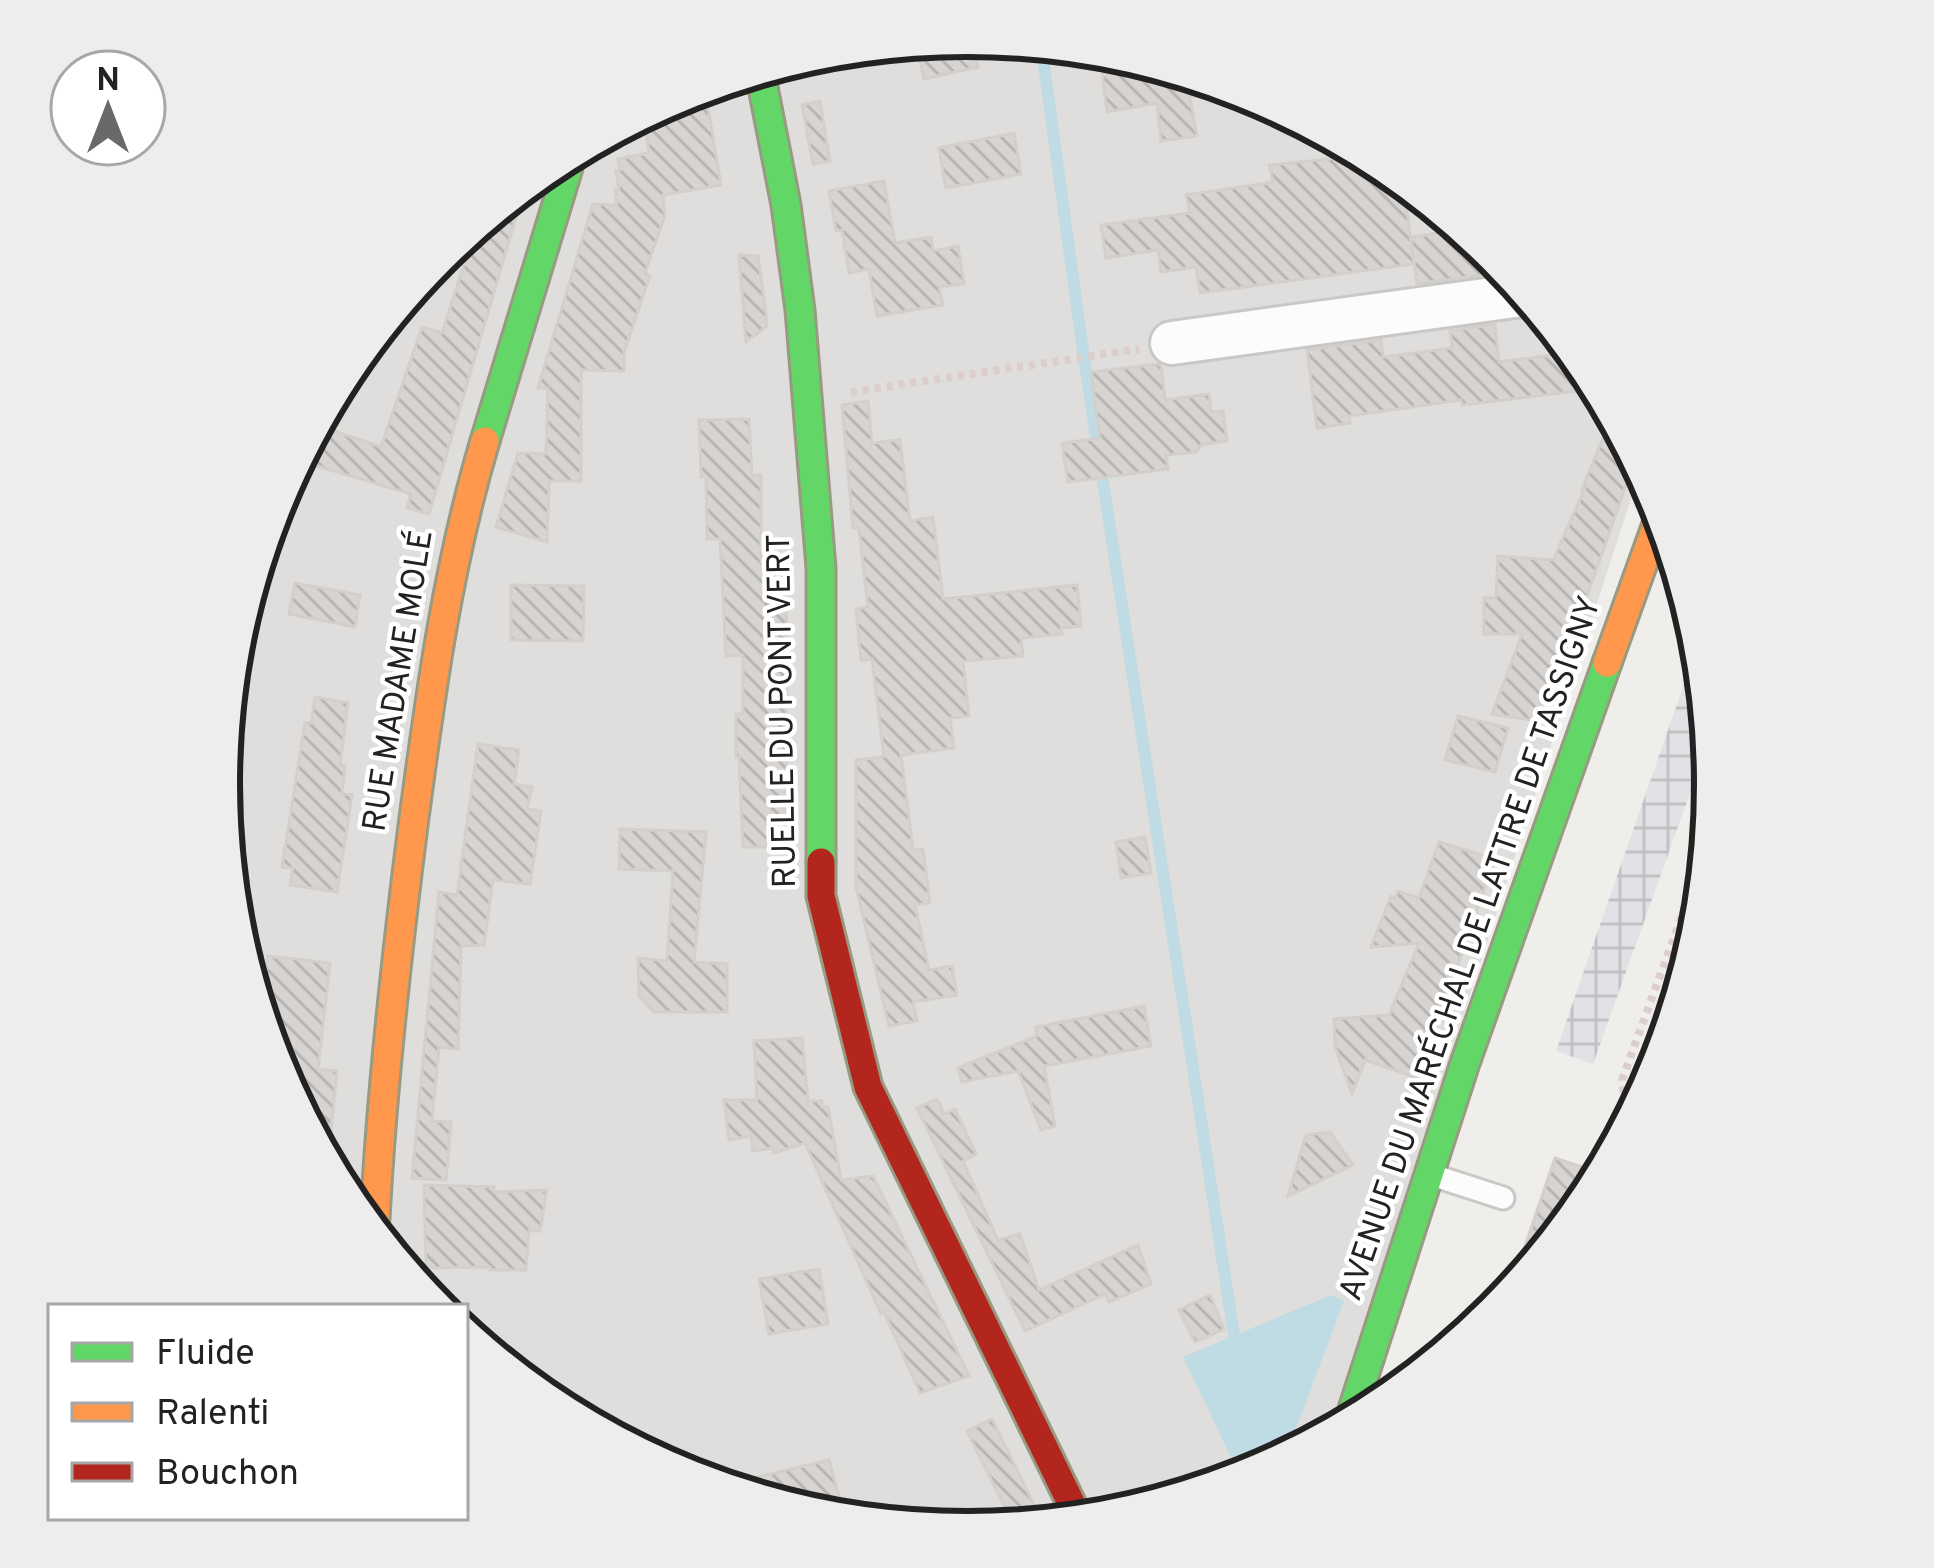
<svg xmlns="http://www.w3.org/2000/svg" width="1934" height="1568" viewBox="0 0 1934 1568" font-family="Overpass,sans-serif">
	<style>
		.residential { fill: #dfdedc }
		.plaza { fill: url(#plaza-grid) }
		.water { fill: #bfdbe3 }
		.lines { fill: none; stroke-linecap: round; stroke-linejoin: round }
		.stream { stroke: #bfdbe3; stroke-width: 12 }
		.building { fill: url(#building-back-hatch); stroke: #d3d0cc; stroke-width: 3 }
		.lane-casing { stroke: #c9c8c7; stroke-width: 27 }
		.street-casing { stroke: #c9c8c7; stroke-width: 48 }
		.fast-casing { stroke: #999a82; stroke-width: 33 }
		.slow-casing { stroke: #999a82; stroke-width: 33 }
		.jam-casing { stroke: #999a82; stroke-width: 33 }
		.path { stroke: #dccecd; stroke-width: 8; stroke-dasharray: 6 6; stroke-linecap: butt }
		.lane { stroke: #fdfcfc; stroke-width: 21 }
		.street { stroke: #fdfcfc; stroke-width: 42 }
		.fast { stroke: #63d668; stroke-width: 27 }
		.slow { stroke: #ff974d; stroke-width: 27 }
		.jam { stroke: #b3261e; stroke-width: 27 }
		.labels { text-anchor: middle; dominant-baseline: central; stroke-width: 9; stroke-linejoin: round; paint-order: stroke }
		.street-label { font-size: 33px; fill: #222; stroke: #fff }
		.rim { fill: none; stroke: #222; stroke-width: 6 }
	</style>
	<defs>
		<pattern id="plaza-grid" width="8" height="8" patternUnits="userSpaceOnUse" patternTransform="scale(3)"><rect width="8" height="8" fill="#e2e1e5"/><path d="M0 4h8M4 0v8" fill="none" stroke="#c2c1c4"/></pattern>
		<pattern id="building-back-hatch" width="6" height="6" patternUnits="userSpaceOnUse" patternTransform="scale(3)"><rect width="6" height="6" fill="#d7d4d2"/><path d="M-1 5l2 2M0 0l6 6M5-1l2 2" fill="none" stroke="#b8b6b4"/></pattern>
	</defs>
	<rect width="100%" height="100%" fill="#f0eeeb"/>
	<!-- residential -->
	<polygon class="residential" points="968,36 1254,93 1496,256 1640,471 1331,1423 1253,1475 966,1532 680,1475 465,1331 465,1307 434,1307 276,1070 219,783 276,497 439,255 681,93"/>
	<!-- plaza -->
	<polygon class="plaza" points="1691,664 1707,746 1593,1064 1556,1051"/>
	<!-- water -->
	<polygon class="water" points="1331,1295 1344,1301 1287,1453 1253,1475 1241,1478 1183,1357"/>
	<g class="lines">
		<!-- stream -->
		<polyline class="stream" points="1042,51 1084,358 1234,1335"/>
	</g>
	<!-- building -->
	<g class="building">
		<polygon points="968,36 971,37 978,67 924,79 917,46"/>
		<polygon points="1101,63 1229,88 1229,90 1190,97 1197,136 1161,141 1157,103 1107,112"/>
		<polygon points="820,101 830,161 813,164 802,105"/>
		<polygon points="708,107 721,185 663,195 665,215 645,273 650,276 624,352 624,371 581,370 581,481 549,481 547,542 496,527 518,453 546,454 548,388 538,388 593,204 617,205 615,190 619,190 616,171 620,170 618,159 649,153 644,119"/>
		<polygon points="1014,133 1021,174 946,188 939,148"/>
		<polygon points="1348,157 1405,195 1414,264 1200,293 1196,267 1161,272 1158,250 1106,258 1101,225 1190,213 1186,195 1273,182 1269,165"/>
		<polygon points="884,181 895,243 931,237 933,251 958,246 964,284 939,287 943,305 877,316 869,269 849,273 842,230 836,231 829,191"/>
		<polygon points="521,200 429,514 407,508 411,494 300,461 323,427 381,447 422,327 442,333 475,230"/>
		<polygon points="1459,230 1496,256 1503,272 1417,284 1411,237"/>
		<polygon points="739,255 758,256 766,314 767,326 746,342"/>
		<polygon points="1495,324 1499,362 1562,354 1586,390 1462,405 1461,400 1349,416 1350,423 1317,428 1307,350 1381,340 1383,357 1452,348 1450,331"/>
		<polygon points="1158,364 1161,366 1165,400 1209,394 1211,412 1223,411 1227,441 1201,445 1196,452 1166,455 1168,469 1068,482 1062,443 1100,438 1091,372"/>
		<polygon points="868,401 872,443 900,440 910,521 933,517 943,599 1077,585 1081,626 1061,628 1062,634 1021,638 1023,656 963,661 969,716 950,718 954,748 901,755 913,850 923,849 930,903 915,905 929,970 952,966 957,995 913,1002 917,1021 889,1026 856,887 856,760 884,757 872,659 861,660 856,609 868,607 859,528 853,528 842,405"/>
		<polygon points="749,419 752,476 761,475 761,562 786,562 787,847 743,847 739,757 736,757 736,714 743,714 743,655 726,656 720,539 707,539 706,477 701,477 699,420"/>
		<polygon points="1609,424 1634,462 1543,722 1492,714 1522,634 1484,634 1484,598 1496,598 1498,556 1553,560 1585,488 1582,489"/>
		<polygon points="295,583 360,595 355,627 289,614"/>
		<polygon points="511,585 584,586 583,641 511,640"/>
		<polygon points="315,697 348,703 340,765 345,766 342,794 352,795 337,892 290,885 293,868 282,867 305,723 311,723"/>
		<polygon points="1458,716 1508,728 1495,772 1445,760"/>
		<polygon points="478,744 519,750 514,784 532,787 527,809 541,811 530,884 493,880 484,945 461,946 458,1049 439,1047 432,1121 451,1122 446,1180 412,1178 439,892 457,895"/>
		<polygon points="620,829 706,832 694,962 727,964 727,1012 654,1012 639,996 638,958 667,961 673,871 619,869"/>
		<polygon points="1145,837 1151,873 1121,878 1116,842"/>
		<polygon points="1439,842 1495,859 1418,1078 1365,1060 1352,1094 1335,1046 1334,1019 1389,1015 1419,943 1371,947 1391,896 1395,898 1398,891 1419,898"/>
		<polygon points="268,956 330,963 318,1069 337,1071 329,1150 276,1070 263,1007"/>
		<polygon points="1144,1006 1151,1046 1044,1066 1055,1126 1041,1130 1018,1071 962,1082 958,1068 1037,1036 1036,1027"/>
		<polygon points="802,1038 808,1101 822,1101 822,1107 828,1107 841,1180 873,1176 969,1376 920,1393 884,1312 881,1314 805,1143 774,1153 773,1148 753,1151 751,1136 729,1140 724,1100 757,1100 754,1041"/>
		<polygon points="937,1099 944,1114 955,1109 976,1154 963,1161 998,1240 1020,1234 1039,1290 1138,1245 1151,1284 1109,1302 1105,1294 1025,1331 917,1108"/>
		<polygon points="1330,1132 1353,1165 1288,1196 1306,1135"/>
		<polygon points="1555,1158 1591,1170 1530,1262 1521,1258"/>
		<polygon points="424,1185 494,1187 494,1192 547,1190 540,1231 529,1231 526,1270 490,1270 490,1267 426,1268"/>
		<polygon points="819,1269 828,1324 769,1334 759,1279"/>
		<polygon points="1210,1295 1224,1329 1195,1342 1179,1310"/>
		<polygon points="992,1419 1040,1517 1013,1523 967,1431"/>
		<polygon points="829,1460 842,1507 728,1484"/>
	</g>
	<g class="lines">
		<defs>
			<polyline id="lane" points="1435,1176 1503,1198"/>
			<polyline id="street" points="1172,343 1522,295"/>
			<g id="fast">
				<polyline points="761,77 786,205 800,310 821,568 821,862"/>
				<polyline points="485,441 568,168"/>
				<polyline points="1353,1409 1465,1063 1607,663"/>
			</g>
			<g id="slow">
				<polyline points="1607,663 1661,513"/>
				<path d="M375 1219C382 1085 397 951 414 818 431 690 448 565 485 441"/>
			</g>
			<polyline id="jam" points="821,862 821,896 868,1087 1075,1511"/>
		</defs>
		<!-- lane casing -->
		<use href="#lane" class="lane-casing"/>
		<!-- street casing -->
		<use href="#street" class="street-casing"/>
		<!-- fast casing -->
		<use href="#fast" class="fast-casing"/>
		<!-- slow casing -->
		<use href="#slow" class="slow-casing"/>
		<!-- jam casing -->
		<use href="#jam" class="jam-casing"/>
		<!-- path -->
		<g class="path">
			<polyline points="851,392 1139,349"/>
			<polyline points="1627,1116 1622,1080 1696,877"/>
		</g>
		<!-- lane -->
		<use href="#lane" class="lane"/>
		<!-- street -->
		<use href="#street" class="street"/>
		<!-- fast -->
		<use href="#fast" class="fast"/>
		<!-- slow -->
		<use href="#slow" class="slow"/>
		<!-- jam -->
		<use href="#jam" class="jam"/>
	</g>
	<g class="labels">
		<!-- street labels -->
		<g class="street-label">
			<text transform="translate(400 681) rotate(-81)">RUE MADAME MOLÉ</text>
			<text transform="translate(784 711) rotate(-91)">RUELLE DU PONT VERT</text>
			<text transform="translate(1472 949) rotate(-71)">AVENUE DU MARÉCHAL DE LATTRE DE TASSIGNY</text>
		</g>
	</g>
	<!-- crop -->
	<path d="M0 0H1934V1568H0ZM240 784a727 727 0 1 1 1454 0a727 727 0 1 1-1454 0Z" fill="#ededed" fill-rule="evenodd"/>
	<path class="rim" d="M240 784a727 727 0 1 1 1454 0a727 727 0 1 1-1454 0Z"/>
	<!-- legend -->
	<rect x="48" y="1304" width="420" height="216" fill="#ffffff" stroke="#a7a7a7" stroke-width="3"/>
	<rect x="72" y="1343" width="60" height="18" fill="#63d668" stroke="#a7a7a7" stroke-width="3"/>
	<text x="156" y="1364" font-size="36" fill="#222222">Fluide</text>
	<rect x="72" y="1403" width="60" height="18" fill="#ff974d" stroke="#a7a7a7" stroke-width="3"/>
	<text x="156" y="1424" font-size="36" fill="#222222">Ralenti</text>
	<rect x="72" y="1463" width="60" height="18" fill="#b3261e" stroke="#a7a7a7" stroke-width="3"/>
	<text x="156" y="1484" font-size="36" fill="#222222">Bouchon</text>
	<!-- north arrow -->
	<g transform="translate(108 108)"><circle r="57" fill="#ffffff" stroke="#a7a7a7" stroke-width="3"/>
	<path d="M0-9L21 45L0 30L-21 45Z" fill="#6a6968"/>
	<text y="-18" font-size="33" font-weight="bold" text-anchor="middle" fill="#222222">N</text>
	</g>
</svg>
